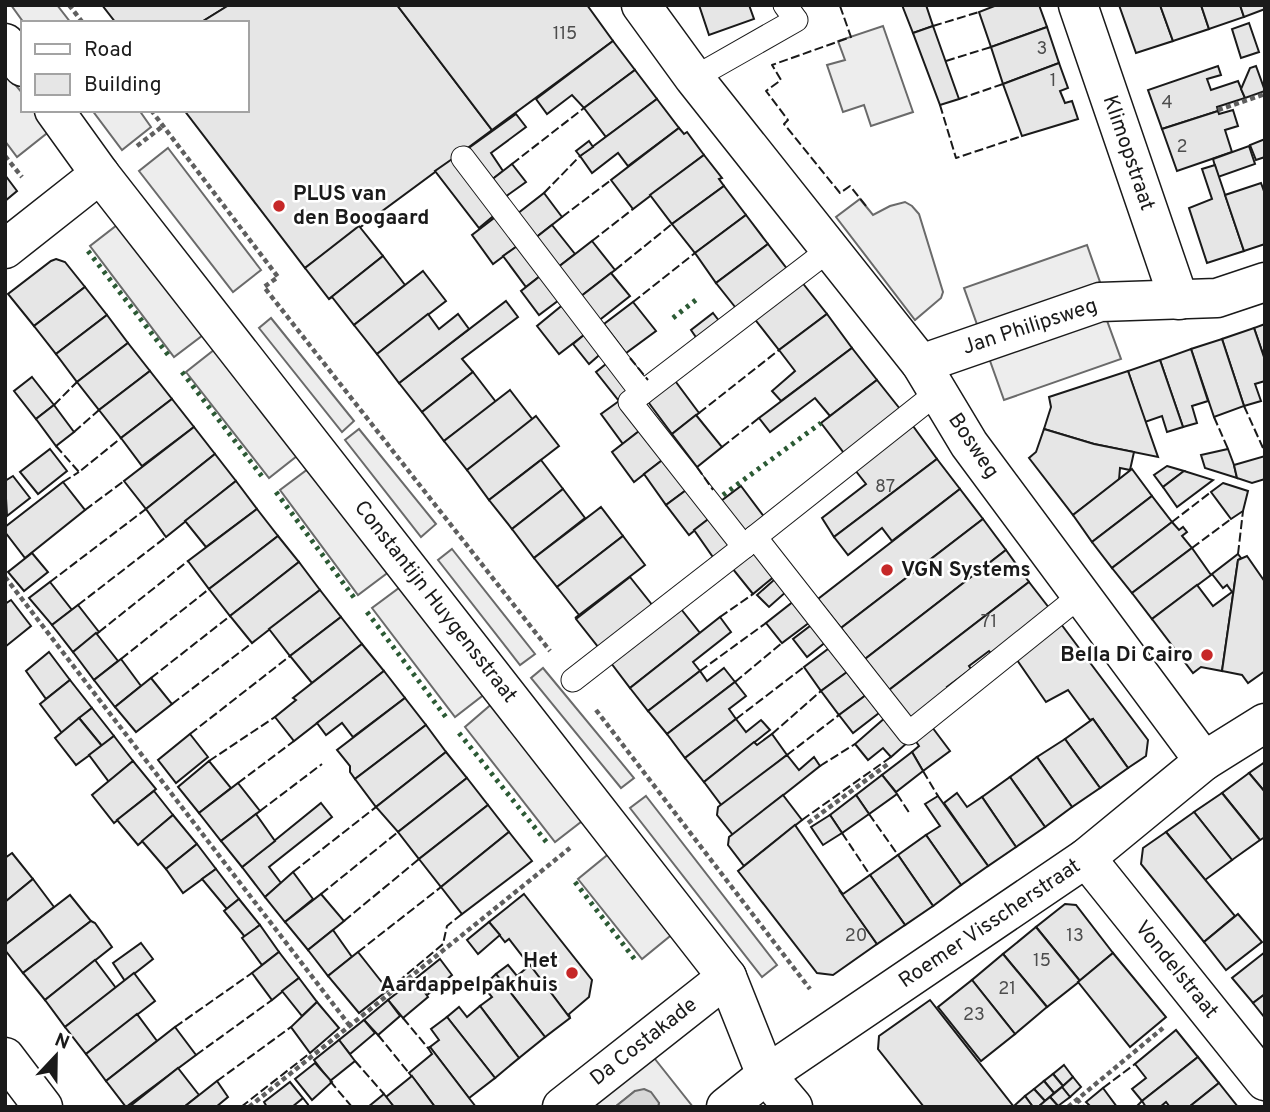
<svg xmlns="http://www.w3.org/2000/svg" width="1270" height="1112" viewBox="0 0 1270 1112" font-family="Overpass,sans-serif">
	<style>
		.built { fill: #ededed; stroke: #6a6a6a; stroke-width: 2 }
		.water { fill: #d7d7d7; stroke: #6a6a6a; stroke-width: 2 }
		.building { fill: #e6e6e6; stroke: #1a1a1a; stroke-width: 2 }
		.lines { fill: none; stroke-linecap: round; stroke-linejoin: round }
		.lane-casing { stroke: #1a1a1a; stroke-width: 25 }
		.street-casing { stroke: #1a1a1a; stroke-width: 41 }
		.path { stroke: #5f5f5f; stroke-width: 4.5; stroke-dasharray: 5 3.5; stroke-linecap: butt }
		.lane { stroke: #fff; stroke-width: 23 }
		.street { stroke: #fff; stroke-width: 38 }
		.hedge { stroke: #2b5a34; stroke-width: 5; stroke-dasharray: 3.5 5; stroke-linecap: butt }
		.fence { stroke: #1a1a1a; stroke-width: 2; stroke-dasharray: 9 3.5; stroke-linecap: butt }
		.poi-dot { fill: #c62828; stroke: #fff; stroke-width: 2.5 }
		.labels { text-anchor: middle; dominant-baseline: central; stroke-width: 5; stroke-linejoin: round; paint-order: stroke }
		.number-label { font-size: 18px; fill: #4d4d4d }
		.street-label { font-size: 21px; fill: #1a1a1a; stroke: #fff }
		.poi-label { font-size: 21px; font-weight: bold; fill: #1a1a1a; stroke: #fff; text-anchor: start }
	</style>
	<rect width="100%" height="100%" fill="#fff"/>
	<!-- built -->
	<g class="built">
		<polygon points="11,5 57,5 71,23 24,23"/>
		<polygon points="883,26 913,112 871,126 864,105 843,112 827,65 845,60 838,41"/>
		<polygon points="5,72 23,94 23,110 35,110 51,130 17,157 5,141"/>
		<polygon points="92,110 139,110 151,127 122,150"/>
		<polygon points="168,148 261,270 233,292 139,171"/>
		<polygon points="860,199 873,215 890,206 905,202 912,206 919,214 943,292 941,298 915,320 836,217"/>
		<polygon points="121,222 207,332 174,357 90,246"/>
		<polygon points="1087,245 1100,282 1094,285 1121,359 1004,400 964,288"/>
		<polygon points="271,318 354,421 342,432 259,328"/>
		<polygon points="219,346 302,452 269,478 186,372"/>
		<polygon points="359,429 436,524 421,537 345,440"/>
		<polygon points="312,466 390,571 358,595 280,490"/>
		<polygon points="452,549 535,654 520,665 438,560"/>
		<polygon points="403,585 486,693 455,717 372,608"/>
		<polygon points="543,668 634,778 621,788 531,678"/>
		<polygon points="494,702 586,818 555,842 465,727"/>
		<polygon points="646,796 777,965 762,977 630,808"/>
		<polygon points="611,852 675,932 642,959 578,879"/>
		<polygon points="651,1054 693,1107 658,1107 659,1103 635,1091 615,1107 586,1107"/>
	</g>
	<!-- water -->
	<polygon class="water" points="644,1089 651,1092 659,1103 658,1107 615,1107 635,1091"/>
	<!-- building -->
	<g class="building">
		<polygon points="102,5 229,5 200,23 116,23"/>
		<polygon points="229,5 397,5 492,130 305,268 184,110 247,110 247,23 200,23"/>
		<polygon points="397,5 587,5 613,41 492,130"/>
		<polygon points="699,5 749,5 754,19 709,35"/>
		<polygon points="902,5 926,5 933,26 913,33"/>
		<polygon points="997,5 1039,5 1047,27 991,47 979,12"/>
		<polygon points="1119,5 1160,5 1173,41 1136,53"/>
		<polygon points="1160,5 1201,5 1209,29 1173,41"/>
		<polygon points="1201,5 1240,5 1244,17 1209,29"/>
		<polygon points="1240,5 1265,5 1265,9 1244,17"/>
		<polygon points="1249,23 1259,52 1241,58 1232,29"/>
		<polygon points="933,26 959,99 940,105 913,33"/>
		<polygon points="1047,27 1059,63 1003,84 991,47"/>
		<polygon points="613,41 635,70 584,108 572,95 547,114 536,99"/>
		<polygon points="1059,63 1068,88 1060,91 1065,103 1072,101 1078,119 1022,136 1003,84"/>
		<polygon points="1218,66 1221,75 1207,79 1211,90 1238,81 1245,98 1217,107 1218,111 1162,129 1148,90"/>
		<polygon points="1256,66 1265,91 1245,98 1241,89 1250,68"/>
		<polygon points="635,70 657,99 606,137 584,108"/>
		<polygon points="657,99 679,128 628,166 618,153 592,173 580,156"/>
		<polygon points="1233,110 1238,126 1225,130 1232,152 1177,171 1162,129 1218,111 1219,114"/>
		<polygon points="516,114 526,127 491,153 503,171 490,181 466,150"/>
		<polygon points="679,128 684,134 687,132 704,155 633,209 611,180"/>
		<polygon points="1265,139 1265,157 1256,160 1250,145"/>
		<polygon points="589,141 593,147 580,156 576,151"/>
		<polygon points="1249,146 1255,164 1218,177 1213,159"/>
		<polygon points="704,155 722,178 719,179 724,186 672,224 650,195"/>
		<polygon points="455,157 497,213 479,228 435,171"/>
		<polygon points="512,164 526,182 505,197 490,181"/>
		<polygon points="1215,165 1244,251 1207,263 1189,208 1212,199 1202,169"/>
		<polygon points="5,175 17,191 5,201"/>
		<polygon points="1261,183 1265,194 1265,244 1244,251 1225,195"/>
		<polygon points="724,186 746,215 695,253 672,224"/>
		<polygon points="544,193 562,217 534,239 517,214"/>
		<polygon points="498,215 520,244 493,264 472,235"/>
		<polygon points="746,215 768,244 716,283 695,253"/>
		<polygon points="552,225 575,254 557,268 534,239"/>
		<polygon points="359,226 383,256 329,299 305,268"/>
		<polygon points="592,241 615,270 580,297 557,268"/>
		<polygon points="520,244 544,273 526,287 503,256"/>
		<polygon points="768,244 791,274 739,312 716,283"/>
		<polygon points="383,256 405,285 354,325 332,297 329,299"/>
		<polygon points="56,259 65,262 85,287 34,326 8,294 51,261"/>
		<polygon points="423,271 446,301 377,354 354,325"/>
		<polygon points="544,273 563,297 539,315 521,291"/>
		<polygon points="611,273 630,296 597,322 580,297"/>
		<polygon points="801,281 827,314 779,350 753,317"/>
		<polygon points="85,287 107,315 56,354 34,326"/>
		<polygon points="506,301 518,317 462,359 473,372 422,412 399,383"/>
		<polygon points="633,302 656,331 626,353 604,324"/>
		<polygon points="565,303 588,332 559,354 537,326"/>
		<polygon points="713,313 723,326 700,343 691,330"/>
		<polygon points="428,314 439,329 458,314 469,329 399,383 377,354"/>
		<polygon points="827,314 852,348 781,401 772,391 795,371 779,350"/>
		<polygon points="107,315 128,343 77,382 56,354"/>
		<polygon points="1265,324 1265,360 1254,328"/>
		<polygon points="1254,328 1265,360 1265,381 1255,384 1261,401 1244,406 1222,339"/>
		<polygon points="590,330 605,350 589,364 573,344"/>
		<polygon points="1222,339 1244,406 1214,417 1191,349"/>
		<polygon points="128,343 150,371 99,410 77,382"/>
		<polygon points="852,348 877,380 830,416 815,398 770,432 759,418"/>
		<polygon points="1191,349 1208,401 1192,406 1197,423 1183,427 1160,360"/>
		<polygon points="611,360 634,389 619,401 596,372"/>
		<polygon points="1160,360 1183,427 1167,432 1162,416 1145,422 1128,371"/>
		<polygon points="150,371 172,399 121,438 99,410"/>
		<polygon points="1128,371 1158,457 1094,444 1044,429 1051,407 1049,397"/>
		<polygon points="473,372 496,402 444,441 422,412"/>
		<polygon points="32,377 54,405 36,419 14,391"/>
		<polygon points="673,378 699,413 672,434 646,399"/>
		<polygon points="877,380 904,414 847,457 821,423"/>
		<polygon points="510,390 533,420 467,470 444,441"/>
		<polygon points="172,399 194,427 142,466 121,438"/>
		<polygon points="619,401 643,428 623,444 601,414"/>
		<polygon points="54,405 74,432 56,446 36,419"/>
		<polygon points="696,415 722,447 697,467 672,434"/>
		<polygon points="536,416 559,446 489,500 467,470"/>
		<polygon points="913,426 937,459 834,537 822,518 866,484 855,470"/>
		<polygon points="194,427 215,454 146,509 124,481"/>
		<polygon points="643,428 665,458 634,482 612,452"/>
		<polygon points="1044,429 1094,444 1134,452 1130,470 1120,468 1119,480 1073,515 1029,458 1036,452"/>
		<polygon points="50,449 67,471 38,494 20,472"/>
		<polygon points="1228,449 1234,465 1237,478 1205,468 1201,455"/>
		<polygon points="215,454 236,481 166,537 146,509"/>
		<polygon points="1265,456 1265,479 1252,483 1237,478 1234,465"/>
		<polygon points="665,458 689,488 666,505 644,474"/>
		<polygon points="937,459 960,489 892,541 882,528 848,555 834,537"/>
		<polygon points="541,460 563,489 512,529 489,500"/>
		<polygon points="1167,466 1184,471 1163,487 1154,475"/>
		<polygon points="1132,469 1152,496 1092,542 1073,515"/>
		<polygon points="1184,471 1213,480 1177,507 1163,487"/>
		<polygon points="13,476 30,498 7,516 5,481"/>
		<polygon points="236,481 257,509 206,547 185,521"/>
		<polygon points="63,482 85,510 25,558 5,532 5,527"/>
		<polygon points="1223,483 1248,491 1243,511 1231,519 1211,492"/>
		<polygon points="741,486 765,518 746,533 721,501"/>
		<polygon points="689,488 711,517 689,535 666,505"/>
		<polygon points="563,489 585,518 534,558 512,529"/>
		<polygon points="960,489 983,519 841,628 818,599"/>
		<polygon points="1152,496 1172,522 1112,568 1092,542"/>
		<polygon points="601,507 623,536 557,587 534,558"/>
		<polygon points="257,509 278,536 209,589 188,561"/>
		<polygon points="711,517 733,546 715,560 694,530"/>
		<polygon points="983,519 1006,550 865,659 841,628"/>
		<polygon points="1172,522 1179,530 1183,527 1187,532 1182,536 1192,548 1132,593 1112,568"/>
		<polygon points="278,536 299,562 230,616 209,589"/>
		<polygon points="623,536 645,565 575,618 579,615 557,587"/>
		<polygon points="1192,548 1211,575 1152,619 1132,593"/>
		<polygon points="755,550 776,575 753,594 732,568"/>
		<polygon points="1006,550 1029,582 889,690 865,659"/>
		<polygon points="32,553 48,572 24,591 8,572"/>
		<polygon points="1238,554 1241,558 1238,560 1222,671 1201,667 1193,673 1152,619 1197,585 1213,606 1232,592 1227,585 1223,588 1212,574"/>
		<polygon points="1247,556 1265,582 1265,671 1248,683 1242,675 1222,671 1238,560"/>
		<polygon points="299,562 320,590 252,643 230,616"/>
		<polygon points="630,577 653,606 599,648 576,619"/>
		<polygon points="775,579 787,591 769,607 757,595"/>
		<polygon points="50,582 72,610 52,625 29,598"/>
		<polygon points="1029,582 1053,613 995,658 989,651 969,666 971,669 947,687 951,692 913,722 889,690"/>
		<polygon points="320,590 341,617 290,656 269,629"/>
		<polygon points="11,600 31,626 5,647 5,604"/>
		<polygon points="794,601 810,622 782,643 766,623"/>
		<polygon points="78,605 99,632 73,652 52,625"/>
		<polygon points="681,609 700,633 630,688 611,663"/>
		<polygon points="341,617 362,644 312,683 290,656"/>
		<polygon points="720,617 731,632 693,662 700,671 648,711 630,688"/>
		<polygon points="814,623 827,641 807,657 793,639"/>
		<polygon points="1061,624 1148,740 1146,756 1128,768 1093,719 1090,720 1068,690 1046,702 1017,660"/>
		<polygon points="96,633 118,661 94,680 73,652"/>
		<polygon points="362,644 384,671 294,741 275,717 296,700 293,698"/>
		<polygon points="832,646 849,671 821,691 804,667"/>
		<polygon points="49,652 70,680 46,699 26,671"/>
		<polygon points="121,659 141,686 115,707 94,680"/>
		<polygon points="724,668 735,682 667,734 648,711 700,671 707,681"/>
		<polygon points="384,671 405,698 353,737 342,723 326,735 317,723"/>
		<polygon points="847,672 865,696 839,715 821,691"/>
		<polygon points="151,678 172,704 136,732 115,707"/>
		<polygon points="70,680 92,708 62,733 40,704"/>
		<polygon points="735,682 746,696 729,709 736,719 685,758 667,734"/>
		<polygon points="866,695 879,713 853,733 839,715"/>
		<polygon points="405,698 426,725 355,779 350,772 350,766 337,750"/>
		<polygon points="92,708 114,736 102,746 79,718"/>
		<polygon points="886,717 907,743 891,757 883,748 868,760 855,744"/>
		<polygon points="79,718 102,746 76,765 55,738"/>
		<polygon points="736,719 746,732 761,720 770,730 704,782 685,758"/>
		<polygon points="1093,719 1128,768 1100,788 1065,739"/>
		<polygon points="426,725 446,752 376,807 355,779"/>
		<polygon points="932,727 950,751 923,771 912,752 919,746 915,740"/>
		<polygon points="190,734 208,757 176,783 158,760"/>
		<polygon points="772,734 787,755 722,806 704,782 754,742 757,745"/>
		<polygon points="114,736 133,761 109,782 89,755"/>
		<polygon points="1065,739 1100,788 1072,807 1037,757"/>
		<polygon points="446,752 467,778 398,832 376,807"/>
		<polygon points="912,752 923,771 896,792 882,775"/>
		<polygon points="787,755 799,770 814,757 820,766 733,835 717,815 718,807"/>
		<polygon points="1037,757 1072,807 1045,827 1010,777"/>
		<polygon points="133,761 156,789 114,823 92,795"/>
		<polygon points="209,761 231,788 199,813 178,787"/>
		<polygon points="1265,762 1265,792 1249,773"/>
		<polygon points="1249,773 1265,792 1265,837 1260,840 1222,793"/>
		<polygon points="882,775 897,794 869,814 856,795"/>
		<polygon points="1010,777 1045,827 1016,847 982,797"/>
		<polygon points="467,778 488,805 419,859 398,832"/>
		<polygon points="238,783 260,811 221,841 199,813"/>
		<polygon points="154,791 173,815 138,845 117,820"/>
		<polygon points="957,793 967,807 982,797 1016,847 988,866 944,803"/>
		<polygon points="1222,793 1260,840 1232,860 1194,812"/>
		<polygon points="783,795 802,820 744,866 728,845 729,837"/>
		<polygon points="856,795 869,814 842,833 830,815"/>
		<polygon points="938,796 988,866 961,885 926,835 940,826 925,804"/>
		<polygon points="321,803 332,817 269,867 281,883 265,897 242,867"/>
		<polygon points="488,805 509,832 441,887 419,859"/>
		<polygon points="1194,812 1232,860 1205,880 1166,832"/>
		<polygon points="256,814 275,841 242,867 221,841"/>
		<polygon points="173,815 197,844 166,869 142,841"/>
		<polygon points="830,815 842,833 823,845 811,827"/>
		<polygon points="795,825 877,944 833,975 817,973 738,871"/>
		<polygon points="509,832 532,861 462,914 441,887"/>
		<polygon points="1166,832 1235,916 1204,942 1141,864 1143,848"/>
		<polygon points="926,835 961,885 933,906 898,855"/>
		<polygon points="197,844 216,869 183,893 166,869"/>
		<polygon points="12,853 33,879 5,902 5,858"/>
		<polygon points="898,855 933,906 905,925 870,875"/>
		<polygon points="216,869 239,899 227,909 202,879"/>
		<polygon points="293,872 313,899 285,922 265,897"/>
		<polygon points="870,875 905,925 877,944 839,890 843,894"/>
		<polygon points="33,879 54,907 5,945 5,902"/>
		<polygon points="321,894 344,921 308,950 285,922"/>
		<polygon points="524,894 592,980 589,997 569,1014 570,1018 509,939 505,942 489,922"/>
		<polygon points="70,895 91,921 23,973 5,950 5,945"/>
		<polygon points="239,899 260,925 245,937 224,911"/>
		<polygon points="1065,904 1076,905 1113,953 1080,981 1036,927"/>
		<polygon points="1238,914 1262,942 1226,970 1204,942"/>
		<polygon points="91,921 95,923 112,947 45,1000 23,973"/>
		<polygon points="489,922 500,935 478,954 467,940"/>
		<polygon points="260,925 279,952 262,965 242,938"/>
		<polygon points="1036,927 1080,981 1047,1007 1003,954"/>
		<polygon points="333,930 352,957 328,976 308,950"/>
		<polygon points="141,943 153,959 125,981 113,963"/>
		<polygon points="279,952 299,978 272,1000 252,973"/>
		<polygon points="358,952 388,990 359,1013 328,976"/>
		<polygon points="1265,952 1265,994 1253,1003 1232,978"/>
		<polygon points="1113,953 1166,1017 1130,1047 1078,982"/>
		<polygon points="1003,954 1047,1007 1015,1034 972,980"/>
		<polygon points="440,959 452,975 427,995 415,979"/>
		<polygon points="95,960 116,988 65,1027 45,1000"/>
		<polygon points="508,965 517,976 530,965 570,1018 545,1037 496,974"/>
		<polygon points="134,973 155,1001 86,1054 65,1027"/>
		<polygon points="496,974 545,1037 519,1058 480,1006 492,997 483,986"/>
		<polygon points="299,978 317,1002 302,1016 282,991"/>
		<polygon points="415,979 428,997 403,1018 388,1000"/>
		<polygon points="972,980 1015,1034 981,1061 938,1007"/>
		<polygon points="1265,994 1265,1018 1253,1003"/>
		<polygon points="388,1000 400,1016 378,1035 364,1020"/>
		<polygon points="930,1000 1014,1107 924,1107 878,1049 879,1036"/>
		<polygon points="317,1002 339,1028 310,1053 291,1027"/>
		<polygon points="480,1006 519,1058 495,1078 447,1017 459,1007 467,1017"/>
		<polygon points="137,1014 157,1041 106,1081 86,1054"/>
		<polygon points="447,1017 495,1078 469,1098 430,1047 439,1040 431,1029"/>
		<polygon points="364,1020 375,1033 350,1054 339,1040"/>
		<polygon points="175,1027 196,1055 126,1107 106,1081"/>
		<polygon points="1176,1030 1198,1057 1142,1101 1132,1089 1146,1078 1135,1064"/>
		<polygon points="339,1040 355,1061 330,1081 314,1060"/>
		<polygon points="430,1047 469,1098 476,1107 435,1107 421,1088 409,1073 432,1054 428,1048"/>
		<polygon points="1198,1057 1219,1083 1189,1107 1170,1107 1166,1102 1160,1107 1146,1107 1142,1101"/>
		<polygon points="315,1063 332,1082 312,1100 295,1079"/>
		<polygon points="1064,1065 1073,1077 1063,1086 1053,1074"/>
		<polygon points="178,1068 199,1095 184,1107 129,1107"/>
		<polygon points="1053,1074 1063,1086 1054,1093 1044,1081"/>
		<polygon points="412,1076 421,1088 435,1107 394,1107 386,1097"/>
		<polygon points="1073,1077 1081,1087 1070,1097 1062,1087"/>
		<polygon points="217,1081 228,1097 216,1107 184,1107"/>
		<polygon points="1044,1081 1054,1093 1045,1101 1034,1089"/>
		<polygon points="290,1082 303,1098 292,1107 267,1107 264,1102"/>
		<polygon points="1219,1083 1238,1107 1189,1107"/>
		<polygon points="1062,1087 1070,1097 1058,1106 1050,1097"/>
		<polygon points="1103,1088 1117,1107 1091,1107 1086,1102"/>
		<polygon points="1034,1089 1045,1101 1038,1107 1033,1107 1025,1096"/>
		<polygon points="384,1094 394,1107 368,1107"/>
		<polygon points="1025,1096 1033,1107 1017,1107 1015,1105"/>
		<polygon points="1050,1097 1058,1106 1038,1107 1045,1101"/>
	</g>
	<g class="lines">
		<defs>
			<g id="lane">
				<polyline points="694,78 796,20 785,5"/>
				<polyline points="463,158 642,393 630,402 744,547 755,537 909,733 1081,595"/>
				<polyline points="642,393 830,249"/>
				<polyline points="755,537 938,392"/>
				<polyline points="573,680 744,547"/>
			</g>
			<g id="street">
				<polyline points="641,5 694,78 921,364 969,444 1204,761 1265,723"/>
				<polyline points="1078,5 1179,300"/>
				<polyline points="5,43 23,67"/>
				<polyline points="54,110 100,174 727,977 766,1075 793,1107"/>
				<polyline points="5,249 100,174"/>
				<polyline points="921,364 1100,302 1217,298 1265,282"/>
				<polyline points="1086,858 1265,1081"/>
				<polyline points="5,1057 43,1107"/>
				<polyline points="562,1107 727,977"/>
				<polyline points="726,1107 766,1075 1086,858 1204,761"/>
			</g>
		</defs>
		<!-- lane casing -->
		<use href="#lane" class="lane-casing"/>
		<!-- street casing -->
		<use href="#street" class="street-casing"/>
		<!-- path -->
		<g class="path">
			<polyline points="69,5 83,23"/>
			<polyline points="151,110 278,277 264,287 550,651"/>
			<polyline points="1218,110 1265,94"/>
			<polyline points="137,146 163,126"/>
			<polyline points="5,156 22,177"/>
			<polyline points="5,577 350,1026"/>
			<polyline points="596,710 810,989"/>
			<polyline points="808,823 888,764"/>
			<polyline points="1077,1099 1083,1107"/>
			<polyline points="249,1107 570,848"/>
			<polyline points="1068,1107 1163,1028"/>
		</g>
		<!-- lane -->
		<use href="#lane" class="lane"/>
		<!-- street -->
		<use href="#street" class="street"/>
		<!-- hedge -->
		<g class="hedge">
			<polyline points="88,251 169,356"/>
			<polyline points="673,318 697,299"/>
			<polyline points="182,372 264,479"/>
			<polyline points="276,492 355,599"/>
			<polyline points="723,495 821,423"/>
			<polyline points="367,612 448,720"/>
			<polyline points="459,733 548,844"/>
			<polyline points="575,882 636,961"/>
		</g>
		<!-- fence -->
		<g class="fence">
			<polyline points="840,6 851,37 772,65 781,80 766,91 788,120 784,124 840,193 850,186 866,206"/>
			<polyline points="933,26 979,12"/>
			<polyline points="946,61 991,47"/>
			<polyline points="959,99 1003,84"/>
			<polyline points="940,105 956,158 1022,136"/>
			<polyline points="512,164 584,108"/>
			<polyline points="544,193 580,156"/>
			<polyline points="562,217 611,180"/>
			<polyline points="592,241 633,209"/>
			<polyline points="615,270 672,224"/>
			<polyline points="633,302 695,253"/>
			<polyline points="630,358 648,380"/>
			<polyline points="54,405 77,382"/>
			<polyline points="1244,406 1263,448"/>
			<polyline points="699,413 779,350"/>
			<polyline points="1214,417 1228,449"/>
			<polyline points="74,432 99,410"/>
			<polyline points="56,446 79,472 121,438"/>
			<polyline points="722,447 759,418"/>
			<polyline points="697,467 713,490"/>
			<polyline points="63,482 79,472"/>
			<polyline points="85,510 124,481"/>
			<polyline points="1172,522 1211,492"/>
			<polyline points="1192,548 1231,519"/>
			<polyline points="1238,554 1243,511"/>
			<polyline points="50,582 146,509"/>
			<polyline points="78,605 166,537"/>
			<polyline points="720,617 753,594"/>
			<polyline points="99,632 188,561"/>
			<polyline points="121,659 209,589"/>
			<polyline points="700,671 766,623"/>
			<polyline points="151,678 230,616"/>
			<polyline points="735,682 782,643"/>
			<polyline points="172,704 252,643"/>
			<polyline points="736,719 804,667"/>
			<polyline points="190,734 290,656"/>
			<polyline points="772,734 821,691"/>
			<polyline points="787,755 839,715"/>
			<polyline points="209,761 275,717"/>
			<polyline points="820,766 855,744"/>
			<polyline points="923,771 938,796"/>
			<polyline points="238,783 294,741"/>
			<polyline points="897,794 910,814"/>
			<polyline points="260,811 322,764"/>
			<polyline points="869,814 898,855"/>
			<polyline points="802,820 891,757"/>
			<polyline points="842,833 870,875"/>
			<polyline points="293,872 376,807"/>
			<polyline points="321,894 398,832"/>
			<polyline points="344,921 419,859"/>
			<polyline points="358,952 441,887"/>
			<polyline points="388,990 443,944 447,926 462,914"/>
			<polyline points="403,1018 428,1048"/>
			<polyline points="175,1027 252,973"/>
			<polyline points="378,1035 409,1073"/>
			<polyline points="196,1055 272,1000"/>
			<polyline points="355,1061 384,1094"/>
			<polyline points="217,1081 291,1027"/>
			<polyline points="330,1081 352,1107"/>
			<polyline points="1103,1088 1135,1064"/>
			<polyline points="303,1098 310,1107"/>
			<polyline points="241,1107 310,1053"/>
			<polyline points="1136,1107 1142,1101"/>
		</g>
	</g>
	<!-- markers -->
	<g class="poi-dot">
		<circle cx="279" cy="206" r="7"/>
		<circle cx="887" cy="570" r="7"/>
		<circle cx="1207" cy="655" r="7"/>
		<circle cx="572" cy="973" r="7"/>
	</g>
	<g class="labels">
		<!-- number labels -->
		<g class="number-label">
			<text x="565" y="34">115</text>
			<text x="1042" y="49">3</text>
			<text x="1053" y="81">1</text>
			<text x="1167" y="103">4</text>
			<text x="1182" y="147">2</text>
			<text x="885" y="487">87</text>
			<text x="989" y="622">71</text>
			<text x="856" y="936">20</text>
			<text x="1075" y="936">13</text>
			<text x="1042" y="961">15</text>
			<text x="1007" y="989">21</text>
			<text x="974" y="1015">23</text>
		</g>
		<!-- street labels -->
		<g class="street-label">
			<text transform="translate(1128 153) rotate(71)">Klimopstraat</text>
			<text transform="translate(1030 327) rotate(-18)">Jan Philipsweg</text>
			<text transform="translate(973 446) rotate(56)">Bosweg</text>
			<text transform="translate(435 602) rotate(52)">Constantijn Huygensstraat</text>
			<text transform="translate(990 924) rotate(-34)">Roemer Visscherstraat</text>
			<text transform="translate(1176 970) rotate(51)">Vondelstraat</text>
			<text transform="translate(644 1042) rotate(-38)">Da Costakade</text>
		</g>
		<!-- poi labels -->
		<g class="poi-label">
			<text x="293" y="194">PLUS van<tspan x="293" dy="24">den Boogaard</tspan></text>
			<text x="901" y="570">VGN Systems</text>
			<text x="1193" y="655" text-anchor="end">Bella Di Cairo</text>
			<text x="558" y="961" text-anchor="end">Het<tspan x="558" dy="24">Aardappelpakhuis</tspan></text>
		</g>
	</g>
	<!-- border -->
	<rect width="1270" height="1112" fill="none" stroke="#1a1a1a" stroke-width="14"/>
	<!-- legend -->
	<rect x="21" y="21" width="228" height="91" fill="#ffffff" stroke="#a3a3a3" stroke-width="2"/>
	<rect x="35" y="44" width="35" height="10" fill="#ffffff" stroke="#a3a3a3" stroke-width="2"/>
	<text x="84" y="56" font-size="21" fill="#1a1a1a">Road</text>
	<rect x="35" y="74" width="35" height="21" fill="#e6e6e6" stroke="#a3a3a3" stroke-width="2"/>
	<text x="84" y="91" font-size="21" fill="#1a1a1a">Building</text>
	<!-- north arrow -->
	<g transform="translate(56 1056) rotate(22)" stroke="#ffffff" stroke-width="5" paint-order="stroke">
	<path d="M0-5L12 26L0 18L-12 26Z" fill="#1a1a1a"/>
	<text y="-10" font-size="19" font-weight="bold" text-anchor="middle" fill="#1a1a1a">N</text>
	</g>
</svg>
